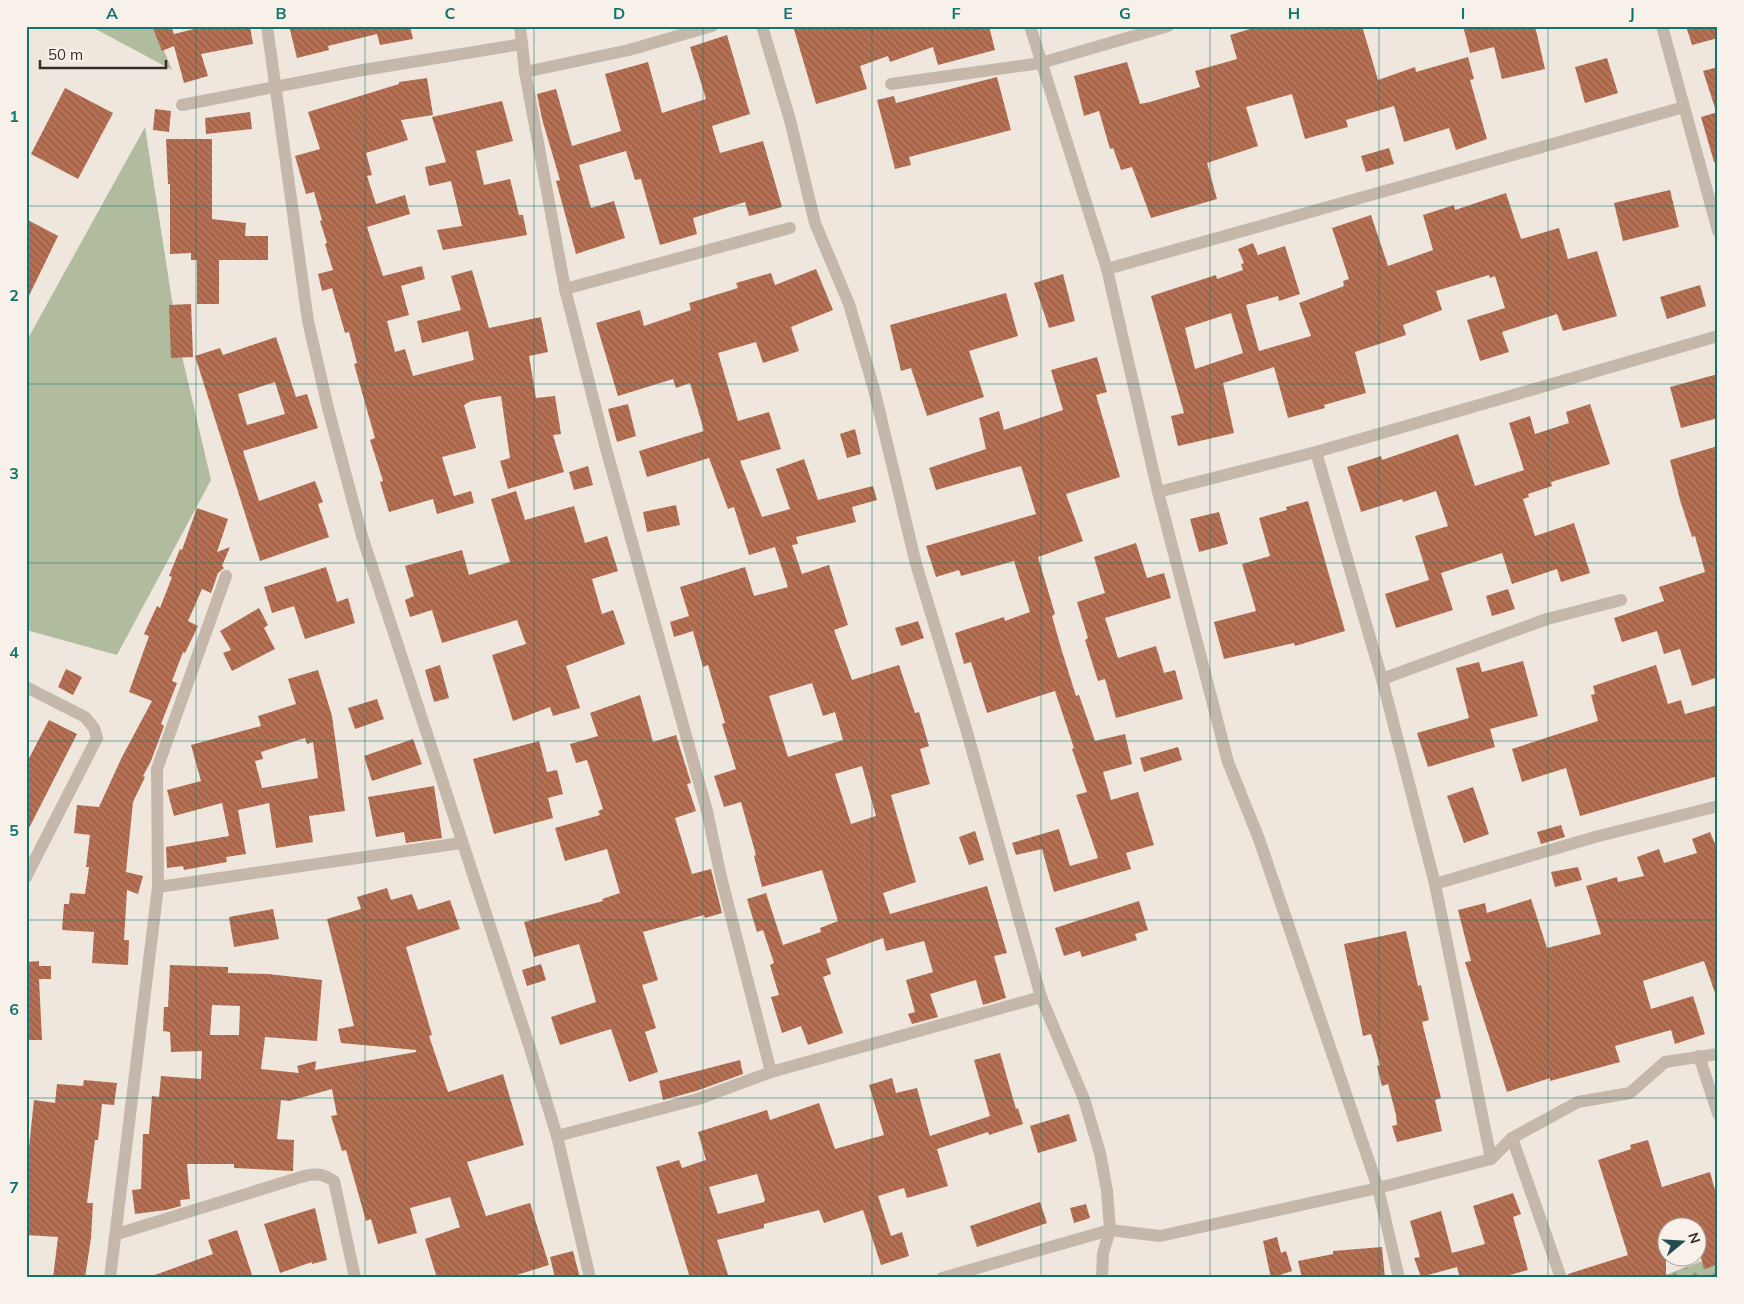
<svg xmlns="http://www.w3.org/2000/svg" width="1744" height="1304" viewBox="0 0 1744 1304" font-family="Mulish,sans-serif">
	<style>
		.green { fill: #b1bc9f }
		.cemetery { fill: url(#cemetery-stones) }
		.building { fill: url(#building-back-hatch); fill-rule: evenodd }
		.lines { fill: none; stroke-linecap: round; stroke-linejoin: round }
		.street { stroke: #c5b8ab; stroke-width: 12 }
		.grid { fill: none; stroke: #0f766e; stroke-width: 1; stroke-opacity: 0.55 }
		.neatline { fill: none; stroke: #0f766e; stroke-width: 2 }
		.grid-label { font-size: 16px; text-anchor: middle; font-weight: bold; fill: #0f766e }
	</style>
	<defs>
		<pattern id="cemetery-stones" width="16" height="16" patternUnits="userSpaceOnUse" patternTransform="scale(1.25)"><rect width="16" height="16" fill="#b1bc9f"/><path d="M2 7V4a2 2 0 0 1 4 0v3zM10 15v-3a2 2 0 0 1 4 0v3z" fill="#919982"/></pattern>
		<pattern id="building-back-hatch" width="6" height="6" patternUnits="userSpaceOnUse" patternTransform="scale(1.25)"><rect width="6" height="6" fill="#b67154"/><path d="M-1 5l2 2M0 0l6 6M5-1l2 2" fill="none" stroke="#955d46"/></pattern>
	</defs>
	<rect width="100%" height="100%" fill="#efe7dd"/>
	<!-- green -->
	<g class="green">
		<polygon points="90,26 154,26 172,70"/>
		<polygon points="145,127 178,339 211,480 117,655 26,630 26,342"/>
	</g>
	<!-- cemetery -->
	<polygon class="cemetery" points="1718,1255 1718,1278 1657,1278"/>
	<!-- building -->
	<g class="building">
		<polygon points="152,26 171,26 174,34 206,26 250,26 253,44 201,54 208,76 184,83 174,46 162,51"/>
		<polygon points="289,26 410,26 413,39 380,45 377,34 328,46 329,50 297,58"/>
		<polygon points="793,26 989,26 995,50 938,65 933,47 890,62 888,56 860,66 867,89 816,104"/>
		<polygon points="1260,26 1362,26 1378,80 1415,67 1416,72 1468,57 1474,79 1470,80 1487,139 1456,150 1449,128 1404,142 1394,106 1346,120 1348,127 1305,139 1292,94 1246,107 1258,146 1207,163 1217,199 1151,218 1132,167 1121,170 1113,148 1110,149 1099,111 1084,116 1074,76 1127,62 1140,104 1150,102 1200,87 1195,71 1237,59 1230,35"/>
		<polygon points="1463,26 1535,26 1545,69 1502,79 1494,47 1470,53"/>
		<polygon points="1686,26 1718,26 1718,38 1692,45"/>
		<polygon points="727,35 750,114 712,126 720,153 763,141 782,207 749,216 745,202 693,218 697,234 660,245 641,179 635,180 626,151 579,165 591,208 614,201 625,238 576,254 556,181 560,180 542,119 537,94 556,89 572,146 621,131 605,74 648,62 662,113 706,99 690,47"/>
		<polygon points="1607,58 1618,93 1585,103 1575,67"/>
		<polygon points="1718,67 1718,108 1715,108 1703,71"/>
		<polygon points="997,77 1011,130 909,157 911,165 895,169 877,100 894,96 896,103"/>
		<polygon points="427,78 433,115 401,120 408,140 366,153 372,175 367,176 376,204 405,195 410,214 367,227 383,276 422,266 425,279 401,286 409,315 387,321 395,352 405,349 413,376 474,360 468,331 422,343 417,321 461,310 451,276 472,270 489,328 541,317 548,352 529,356 536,398 555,396 561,434 553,435 564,472 508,489 500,461 510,458 501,396 471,401 464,405 476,448 442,457 454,496 471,491 474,503 437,514 433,499 389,512 380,482 383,481 370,440 375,438 354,364 357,363 349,332 345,333 332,288 322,291 318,274 333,270 325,244 327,243 320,221 322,220 314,192 306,194 295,156 320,149 308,112 399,84 399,82"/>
		<polygon points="65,88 113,113 78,179 31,154"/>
		<polygon points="502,101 513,141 476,151 484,185 510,179 519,215 523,215 527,235 443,250 437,230 462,226 451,181 429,186 425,167 446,162 432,117"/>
		<polygon points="155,109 171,111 169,132 153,130"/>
		<polygon points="250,112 252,129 206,134 205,118"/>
		<polygon points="1718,112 1718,162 1714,162 1701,117"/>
		<polygon points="166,139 212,139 212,219 246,223 245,236 268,236 268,260 219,260 219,304 197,304 197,260 191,260 191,253 170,254 170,184 168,184"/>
		<polygon points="1389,148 1394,164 1366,172 1361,156"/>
		<polygon points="1670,190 1679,227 1623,241 1614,203"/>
		<path d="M1506 193 1521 239 1559 228 1568 259 1597 251 1617 316 1563 331 1557 314 1502 332 1509 352 1480 361 1467 320 1505 308 1495 276 1490 278 1489 275 1436 291 1442 310 1403 325 1406 335 1355 352 1366 393 1324 405 1325 408 1288 418 1274 367 1223 383 1234 433 1178 446 1171 416 1184 413 1151 296 1216 275 1217 279 1243 270 1241 264 1244 263 1238 249 1253 243 1258 255 1285 246 1300 294 1279 301 1278 296 1246 305 1259 351 1311 336 1299 303 1344 286 1343 281 1349 279 1332 228 1371 215 1388 266 1433 250 1423 215 1454 205 1455 210ZM1231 313 1243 353 1195 369 1185 328Z"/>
		<polygon points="26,219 58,236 26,302"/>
		<path d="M816 269 833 310 791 327 799 351 763 363 756 342 718 353 738 421 769 412 781 449 740 461 762 517 790 509 776 469 804 459 818 500 873 486 877 500 852 507 856 522 796 537 798 544 792 545 802 574 829 565 848 625 834 630 852 680 899 665 915 713 919 712 929 746 920 749 930 784 891 795 916 882 883 893 890 914 987 886 1007 953 994 956 1006 998 983 1005 976 980 930 994 938 1017 912 1024 908 1014 915 1012 906 980 933 972 924 941 886 951 883 938 826 959 831 974 823 977 843 1033 808 1045 801 1026 782 1033 771 997 779 995 770 965 774 963 763 930 757 932 747 899 766 893 783 945 821 932 820 928 838 921 822 870 762 887 754 856 756 855 741 802 724 807 714 776 736 769 722 724 725 723 708 665 703 667 693 631 674 637 670 622 689 616 680 587 745 567 754 596 788 587 775 547 749 555 734 507 728 509 709 458 647 477 639 451 704 431 690 383 676 388 673 379 618 396 596 323 640 310 644 326 691 310 689 303 738 288 736 283 771 273 775 285ZM812 683 823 716 835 712 843 740 788 757 769 696ZM862 766 876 816 851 824 835 774Z"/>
		<polygon points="1063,274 1075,321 1049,328 1034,283"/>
		<polygon points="1700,285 1706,306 1667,319 1660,297"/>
		<polygon points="1006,293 1018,336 969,351 984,397 927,416 911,368 901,371 890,325"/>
		<polygon points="191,304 193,357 171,358 169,305"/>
		<path d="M276 337 296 397 307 394 318 428 243 451 259 501 315 481 323 502 318 504 329 537 260 561 195 356 220 348 223 355ZM275 382 285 414 247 425 238 394Z"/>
		<polygon points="1097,357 1107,392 1096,395 1120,477 1066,494 1083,541 1038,557 1055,614 1052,616 1061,648 1076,696 1079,695 1095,741 1125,734 1132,764 1103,772 1111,800 1138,792 1154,845 1126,853 1131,869 1054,892 1042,849 1016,855 1012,843 1059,829 1070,866 1098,858 1076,795 1087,792 1072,749 1074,748 1055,691 987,713 971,662 964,664 955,633 1004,617 1005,621 1030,612 1014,561 961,576 959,570 936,577 926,546 1036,514 1021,466 936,490 929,468 986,449 979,418 999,411 1004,430 1063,410 1051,370"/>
		<polygon points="1718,374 1718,418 1681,428 1670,387"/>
		<polygon points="628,404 636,436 617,442 608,409"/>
		<polygon points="1590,404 1610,464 1551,482 1552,486 1528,494 1529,497 1523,499 1535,536 1574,523 1590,573 1561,582 1557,569 1512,584 1502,553 1441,573 1453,610 1396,628 1385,594 1429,580 1415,536 1448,526 1436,491 1403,502 1402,499 1361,512 1347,467 1381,456 1382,460 1458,434 1475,486 1524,470 1509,423 1530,416 1535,434 1569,423 1566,412"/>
		<polygon points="855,429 861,454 847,458 840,434"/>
		<polygon points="1718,446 1718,677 1692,686 1680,649 1664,654 1657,631 1622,642 1614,618 1664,601 1659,587 1705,572 1695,536 1692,537 1680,500 1670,460"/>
		<polygon points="588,466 593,485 574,490 569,472"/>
		<polygon points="516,491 525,520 574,506 585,543 607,536 618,571 592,579 602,614 613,610 625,644 566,666 580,708 553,716 550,707 513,721 492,655 526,644 517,620 442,643 432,610 410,617 405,600 414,596 405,566 462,550 469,575 510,562 491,499"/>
		<polygon points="1308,501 1345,631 1295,646 1294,643 1224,659 1214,622 1256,611 1242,564 1270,556 1259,518 1287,510 1286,507"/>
		<polygon points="676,505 680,525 647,532 643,512"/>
		<polygon points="197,508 228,519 217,552 230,547 222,566 224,568 218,573 211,593 202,589 188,621 198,626 185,653 183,652 172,681 177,683 161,724 164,726 151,761 143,776 145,777 133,802 126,872 143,876 138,894 127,890 124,940 129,940 128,965 92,963 94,932 62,930 64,904 69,904 70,893 85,894 89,867 86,867 90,835 74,833 77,805 99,807 122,757 152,701 129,692 149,636 144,634 157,606 160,608 172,577 169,576 180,549 182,550"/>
		<polygon points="1219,512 1228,544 1199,552 1190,519"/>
		<polygon points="1136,543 1147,578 1164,573 1171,598 1105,618 1118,658 1156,646 1164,673 1175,670 1183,699 1116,718 1105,679 1098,681 1085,640 1088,638 1077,602 1105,593 1094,557"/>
		<polygon points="326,567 337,602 348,598 355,623 305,639 294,606 272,613 264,587"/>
		<polygon points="1508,589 1515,609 1492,616 1486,596"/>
		<polygon points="259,608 268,625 264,628 275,649 232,671 223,653 231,650 220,631"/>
		<polygon points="918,621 924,638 901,646 895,628"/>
		<polygon points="1523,661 1538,716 1490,729 1495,747 1428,767 1417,733 1469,718 1456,668 1479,662 1482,672"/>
		<polygon points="440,665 449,698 434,702 425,670"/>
		<polygon points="1656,665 1668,704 1681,700 1685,714 1718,705 1718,776 1580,816 1566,768 1522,782 1512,749 1598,721 1591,695 1595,694 1593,686"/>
		<polygon points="66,669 82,677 73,695 58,687"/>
		<path d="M318 670 332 716 345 811 309 816 313 842 276 848 269 803 238 810 246 854 226 857 227 862 184 870 183 866 167 868 166 847 229 836 222 803 174 816 167 790 201 781 191 745 261 726 258 716 296 704 288 679ZM305 738 307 744 313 742 318 778 262 788 255 761 263 759 261 752Z"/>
		<polygon points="640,695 653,742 676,735 691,783 687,784 696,811 675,818 692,874 711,869 722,913 705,918 704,915 643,932 658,980 642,985 656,1028 645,1032 658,1072 629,1082 611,1029 560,1045 551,1017 596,1002 579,944 534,957 524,922 603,901 602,899 620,893 607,849 565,861 555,828 600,815 598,811 603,809 587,760 576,763 570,744 598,736 590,713"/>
		<polygon points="377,699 384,719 355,729 348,708"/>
		<polygon points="49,720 77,734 26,834 26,764"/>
		<polygon points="413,739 422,764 372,781 364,756"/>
		<polygon points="539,741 547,772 557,770 563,794 548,798 553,818 494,834 473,759"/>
		<polygon points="1178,747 1182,760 1144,772 1140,758"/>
		<polygon points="434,786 442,838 406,843 404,832 376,837 368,797"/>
		<polygon points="1473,787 1489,834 1464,843 1447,796"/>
		<polygon points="1561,825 1565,837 1541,844 1537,832"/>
		<polygon points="975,831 984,860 969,865 959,837"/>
		<polygon points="1710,832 1718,851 1718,993 1715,993 1704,961 1643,981 1651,1009 1693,996 1705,1034 1675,1044 1671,1030 1615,1046 1620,1062 1550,1081 1550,1078 1507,1092 1465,962 1471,961 1458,910 1485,903 1487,913 1531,899 1547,948 1601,934 1586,886 1617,877 1618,882 1644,876 1637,857 1659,849 1664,863 1697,853 1692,839"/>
		<polygon points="1578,867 1582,880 1555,887 1551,872"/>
		<path d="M387 888 391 900 412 894 418 910 450 900 460 929 406 947 432 1035 429 1036 448 1092 503 1074 524 1145 467 1162 486 1216 530 1203 549 1265 507 1278H437L425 1239 460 1227 450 1197 410 1208 417 1233 378 1244 371 1219 366 1221 346 1150 342 1151 331 1116 337 1115 332 1089 289 1101 281 1100 277 1139 294 1140 293 1171 234 1168V1164H187L190 1199 180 1200 181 1206 166 1210 135 1214 132 1190 141 1189 143 1134H149L152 1096 159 1097 161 1076 201 1079 202 1051 171 1052 170 1032 163 1031 164 1007H168L170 965 228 967V973L268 974 322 980 317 1041 265 1037 261 1069 299 1073 297 1066 316 1061 315 1070 416 1052V1050L341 1043 338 1029 354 1026 327 919 361 909 357 897ZM212 1005 240 1006 239 1035H210Z"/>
		<polygon points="1139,901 1148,930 1135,934 1137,940 1082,957 1080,951 1064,956 1055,928"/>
		<polygon points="273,909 279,939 234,947 229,917"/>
		<polygon points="1406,931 1418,986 1421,985 1429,1020 1422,1022 1441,1098 1435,1100 1442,1131 1397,1142 1392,1126 1397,1125 1396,1115 1388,1084 1382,1086 1377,1066 1380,1065 1371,1034 1363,1036 1344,944"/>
		<polygon points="39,961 39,966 51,966 51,979 39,979 42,1040 26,1040 26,962"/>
		<polygon points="541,964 546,980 527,986 522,970"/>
		<path d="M1000 1053 1016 1109 1018 1108 1023 1124 989 1135 988 1132 937 1149 948 1186 907 1198 904 1188 878 1196 891 1236 902 1232 909 1256 881 1265 863 1210 824 1223 819 1210 764 1224V1228L717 1240 729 1278H690L656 1167 679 1160 682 1168 706 1160 698 1132 767 1110 770 1120 819 1103 835 1149 884 1135 869 1085 892 1078 896 1093 917 1088 930 1136 990 1116 974 1060ZM757 1174 765 1200 764 1202 718 1214 709 1187Z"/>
		<polygon points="740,1060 743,1074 696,1091 663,1100 659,1081"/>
		<polygon points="84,1080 117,1083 114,1105 102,1104 98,1140 95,1140 87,1203 93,1203 91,1238 85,1278 53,1278 58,1237 26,1235 26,1176 34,1100 55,1103 57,1084 83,1086"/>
		<polygon points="1069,1114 1077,1141 1038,1153 1030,1126"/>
		<polygon points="1648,1140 1662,1187 1710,1172 1718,1201 1718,1264 1705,1269 1696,1244 1696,1226 1666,1226 1666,1278 1569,1278 1568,1274 1628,1255 1598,1160 1631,1149 1630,1145"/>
		<polygon points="1513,1193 1521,1214 1513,1217 1528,1270 1499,1278 1460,1278 1457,1267 1421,1277 1414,1258 1420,1257 1410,1221 1441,1211 1452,1253 1485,1244 1473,1206"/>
		<polygon points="1040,1202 1047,1223 977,1247 970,1226"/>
		<polygon points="1086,1204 1090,1218 1074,1223 1070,1208"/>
		<polygon points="315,1208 327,1260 312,1264 312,1262 280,1273 264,1224"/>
		<polygon points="237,1230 253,1278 152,1278 152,1276 213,1254 208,1240"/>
		<polygon points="1277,1237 1281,1253 1286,1251 1292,1271 1271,1278 1263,1241"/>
		<polygon points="1382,1247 1385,1278 1302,1278 1298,1261 1333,1254 1333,1251"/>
		<polygon points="573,1251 580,1278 555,1278 550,1257"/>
	</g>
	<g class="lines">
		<!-- street -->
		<g class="street">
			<polyline points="267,26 308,321 328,408 362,536 529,1045 557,1136 590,1278"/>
			<polyline points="520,26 525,72 565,289 605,445 707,811 721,877 771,1072"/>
			<polyline points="762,26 790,120 815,223 849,304 874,389 916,564 967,732 1041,997 1084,1099 1100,1153 1107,1191 1110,1230 1103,1253 1102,1278"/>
			<polyline points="1030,26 1107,269 1158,492 1228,762 1259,839 1378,1188 1399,1278"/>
			<polyline points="1662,26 1718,231"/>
			<polyline points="525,72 629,50 712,26"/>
			<polyline points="891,84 1041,63 1168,26"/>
			<polyline points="182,105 357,71 522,44"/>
			<polyline points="1107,269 1684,107"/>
			<polyline points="565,289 790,228"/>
			<polyline points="1316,452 1382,679 1435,884 1491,1159"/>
			<polyline points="1158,492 1316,452 1718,336"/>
			<polyline points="1382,679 1547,619 1621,600"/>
			<polyline points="26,687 85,717 94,728 97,738 26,877"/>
			<polyline points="1435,884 1595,837 1718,806"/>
			<polyline points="158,887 461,843"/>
			<polyline points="1699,1056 1718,1114"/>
			<polyline points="557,1136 698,1099 771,1072 1041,997"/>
			<polyline points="1512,1138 1561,1278"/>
			<path d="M117 1234 301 1177C314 1173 322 1173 334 1181L355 1278"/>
			<polyline points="110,1278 158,887 157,769 226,576"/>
			<polyline points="942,1278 1110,1230 1160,1236 1378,1188 1491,1159 1512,1138 1578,1102 1630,1093 1665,1062 1718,1054"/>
		</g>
	</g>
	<!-- grid -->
	<path class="grid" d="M196 26V1278M365 26V1278M534 26V1278M703 26V1278M872 26V1278M1041 26V1278M1210 26V1278M1379 26V1278M1548 26V1278M26 206H1718M26 384H1718M26 563H1718M26 741H1718M26 920H1718M26 1098H1718"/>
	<!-- border -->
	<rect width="1744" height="1304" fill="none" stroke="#f7f1e9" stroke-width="55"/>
	<!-- north arrow -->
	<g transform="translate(1682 1242) rotate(72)"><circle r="24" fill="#f7f1e9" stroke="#a9a39c"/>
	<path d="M0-4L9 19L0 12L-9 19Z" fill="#244b50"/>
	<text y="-8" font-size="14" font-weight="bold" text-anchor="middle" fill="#342d29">N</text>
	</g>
	<!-- scale -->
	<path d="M40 60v8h126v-8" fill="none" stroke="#342d29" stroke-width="2.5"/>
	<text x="48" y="60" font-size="15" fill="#342d29" stroke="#f7f1e9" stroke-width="4" paint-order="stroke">50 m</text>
	<rect x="28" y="28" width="1688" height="1248" class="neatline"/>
	<g class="grid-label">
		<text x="112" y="19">A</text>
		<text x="281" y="19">B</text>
		<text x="450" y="19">C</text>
		<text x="619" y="19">D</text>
		<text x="788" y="19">E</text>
		<text x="956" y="19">F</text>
		<text x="1125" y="19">G</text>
		<text x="1294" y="19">H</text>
		<text x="1463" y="19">I</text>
		<text x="1632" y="19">J</text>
		<text x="14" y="122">1</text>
		<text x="14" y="301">2</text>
		<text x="14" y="479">3</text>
		<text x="14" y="658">4</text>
		<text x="14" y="836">5</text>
		<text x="14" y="1015">6</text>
		<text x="14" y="1193">7</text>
	</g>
</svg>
